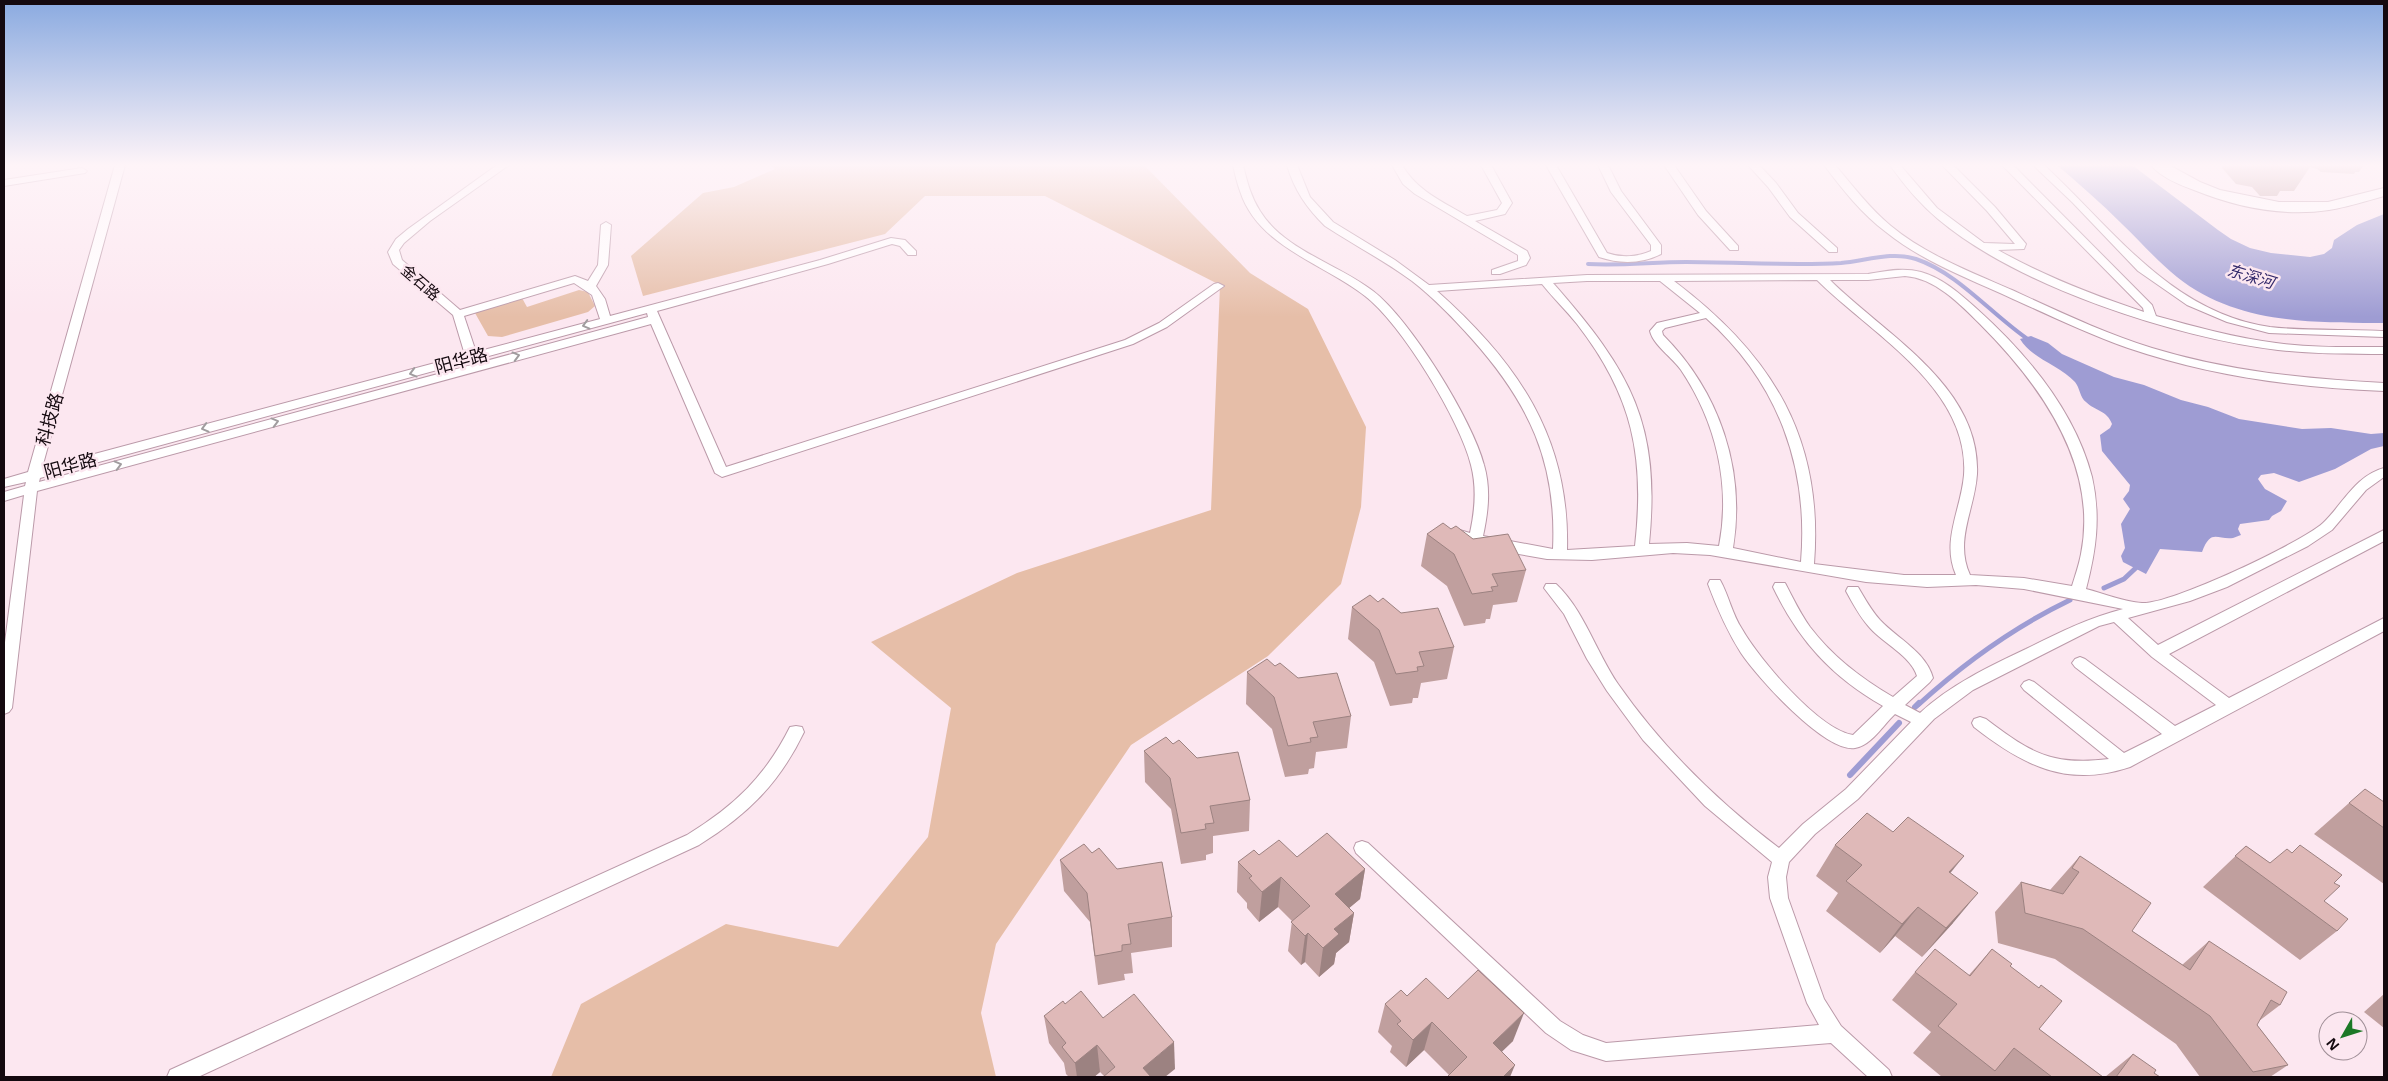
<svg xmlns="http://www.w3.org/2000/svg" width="2388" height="1081" viewBox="0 0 2388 1081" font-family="'Noto Sans','Noto Sans SC',sans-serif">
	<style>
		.green { fill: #e6bea8 }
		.water { fill: #9e9cd3 }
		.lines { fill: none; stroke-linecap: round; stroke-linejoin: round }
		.stream-far2 { stroke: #9e9cd3; stroke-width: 4 }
		.stream-far1 { stroke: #9e9cd3; stroke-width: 5 }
		.stream { stroke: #9e9cd3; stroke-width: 6 }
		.street-casing { stroke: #bb9aa9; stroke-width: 2 }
		.secondary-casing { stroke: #bb9aa9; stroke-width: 2 }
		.street { fill: #fff; fill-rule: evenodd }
		.secondary { fill: #fff; fill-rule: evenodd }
		.wall { fill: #c09f9e }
		.shaded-wall { fill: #9c8281 }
		.building { fill: #dfb9b8; stroke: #9c8281 }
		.oneway { stroke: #a19d9f }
		.labels { text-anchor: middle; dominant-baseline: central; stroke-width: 5; stroke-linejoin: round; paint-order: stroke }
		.far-street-label { font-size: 15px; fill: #14090f; stroke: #fce7f0 }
		.far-water-label { font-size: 16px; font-style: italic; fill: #342a6b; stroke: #fce7f0 }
		.street-label { font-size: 18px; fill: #14090f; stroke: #fce7f0 }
	</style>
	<rect width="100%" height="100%" fill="#fce7f0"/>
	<!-- green -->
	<g class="green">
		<polygon points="770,165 1144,165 1250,273 1308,309 1366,427 1361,507 1341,584 1268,656 1131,745 996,944 981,1013 996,1077 551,1077 581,1004 726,924 838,947 928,837 951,708 871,642 1017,573 1211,510 1220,285 1045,196 925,196 885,234 643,296 631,256 703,193 734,187 775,169"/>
		<polygon points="579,290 588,292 595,306 588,312 502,337 488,336 475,313 522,298 527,307"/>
	</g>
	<!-- water -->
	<g class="water">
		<path d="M2057 165H2132L2218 230 2231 239 2250 248 2271 253 2310 257 2324 254 2332 248 2334 240 2357 225 2384 214V323C2312 323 2236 324 2177 277 2157 261 2140 241 2122 224 2101 203 2079 184 2057 165Z"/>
		<path d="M2031 336 2048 343 2062 354 2114 377 2144 385 2181 400 2208 407 2239 419 2302 429 2331 428 2371 434 2384 433V446L2371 449 2335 469 2299 482 2274 473 2261 475 2258 479 2265 489 2287 501 2281 511 2272 516 2269 520 2240 524 2238 529 2241 535C2238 536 2236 537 2233 538 2217 540 2211 528 2202 552L2160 549 2146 574 2123 562 2121 556 2125 548 2121 524 2130 509 2123 499 2129 491 2130 485 2102 451 2100 435 2110 428 2112 424C2107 410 2095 411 2086 402 2080 398 2080 388 2075 382 2060 365 2032 359 2020 339Z"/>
	</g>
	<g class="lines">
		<!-- stream-far2 -->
		<path class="stream-far2" d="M1588 264C1621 266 1653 262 1686 262 1737 262 1790 266 1841 263 1865 261 1892 251 1916 259 1958 273 1992 315 2029 340"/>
		<!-- stream-far1 -->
		<g class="stream-far1">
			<polyline points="2104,588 2124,579 2140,564"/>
			<path d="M1918 705C1964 663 2014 627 2070 600"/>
		</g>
		<!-- stream -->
		<g class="stream">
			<polyline points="1915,707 1919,703"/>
			<polyline points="1850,775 1899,723"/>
		</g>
		<defs>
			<g id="street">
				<path d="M115 165H125L42 468 465 355 453 315 393 264 388 252 396 239 408 229 497 165H509L430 221 404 243 399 250 402 260 460 310 575 276 588 281 598 265 601 225 606 222 611 225 608 265 596 286 605 299 610 316 820 260 891 238 905 240 916 251V255H908L900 246 892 244 828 264 657 311 726 467 1125 340 1159 323 1214 284 1218 283 1224 286 1167 327 1133 344 722 477 715 473 651 324 37 491 12 708 9 712 4 714V650L24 495 4 501V492L25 486 26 482 4 487V479L28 472ZM574 283 592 295 600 319 476 352 464 316ZM647 313 648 317 39 482 40 478Z"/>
				<path d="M1233 165H1243C1247 182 1251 197 1260 211 1284 250 1338 264 1373 291 1410 319 1473 421 1484 465 1491 489 1488 513 1483 536L1553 549C1557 462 1529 403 1472 339 1454 319 1434 298 1412 281 1385 261 1354 245 1325 226 1307 208 1294 190 1287 165H1297L1310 197 1333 222 1395 260 1429 285 1587 275 1868 274C1886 271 1903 267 1921 272 1943 278 1960 294 1977 309 2027 354 2075 411 2092 477 2101 517 2096 551 2086 589 2102 593 2125 602 2142 603 2170 605 2301 543 2323 523 2343 504 2355 476 2384 468V477L2366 490 2332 530 2308 546 2227 587 2190 601 2128 618 2158 645 2384 530V541L2169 654 2229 698 2384 618V631L2130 767C2067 788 2024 766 1974 727L1972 723 1974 719 1980 717 1986 719C2031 753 2051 766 2109 759L2024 690 2021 686 2024 682 2029 680 2034 682 2124 753 2162 734 2075 667 2072 663 2075 659 2080 657 2085 659 2175 726 2216 705 2152 657 2114 622 2099 626 1973 690 1934 719 1858 799 1815 834 1789 862 1786 877 1788 898 1824 999 1841 1026 1889 1070 1892 1077H1868L1831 1043 1606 1061 1571 1050 1546 1033 1356 853 1354 848 1356 843 1362 841 1368 843 1560 1021 1583 1035 1606 1043 1819 1025 1807 1003 1770 898 1768 877 1772 862 1705 806 1643 740 1607 691 1587 659 1564 614 1544 588 1546 584H1556C1584 610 1596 652 1618 684 1662 747 1718 802 1779 848L1803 824 1846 789 1911 722 1895 714C1883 725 1872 745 1855 748 1825 753 1757 677 1741 653 1727 631 1717 608 1708 584L1710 580H1720C1729 596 1732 614 1742 629 1759 659 1819 730 1853 735L1883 706C1831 676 1799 641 1773 587L1775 583H1785C1793 598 1800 613 1810 627 1832 656 1862 679 1893 697L1917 676C1911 656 1883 643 1870 628 1860 617 1853 604 1846 591L1848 587H1858C1865 599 1871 610 1880 620 1898 639 1926 652 1933 678L1930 682 1905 705 1920 713C1950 685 1990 666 2026 649 2058 633 2088 618 2123 609L2024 589 1976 585 1927 587 1866 582 1710 555 1673 553 1592 560 1547 559 1501 551 1451 537 1449 534 1456 529 1470 533C1475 510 1477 488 1471 465 1461 422 1401 323 1365 296 1323 263 1258 247 1240 191 1237 183 1235 174 1233 165ZM1905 276C1935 278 1960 304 1980 324 2039 383 2099 464 2081 554 2079 565 2075 576 2072 586L2024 578 1970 575C1954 540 1975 509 1977 474 1981 386 1884 334 1830 280H1868ZM1817 280C1870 333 1970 388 1964 475 1961 510 1941 541 1956 575H1904L1814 564C1824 438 1772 355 1674 281ZM1587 281H1660L1700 313 1657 323 1650 331C1653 345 1673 358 1681 370 1716 422 1731 485 1719 546L1687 543 1649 544C1661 423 1631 372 1553 283ZM1542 284C1553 298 1566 310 1577 324 1633 396 1645 457 1635 546L1567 550C1570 438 1518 363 1437 291ZM1706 318C1778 382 1809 467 1801 562L1733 548C1746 469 1719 391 1663 335L1662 331 1665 328Z"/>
				<path d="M1392 165H1402C1417 191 1443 202 1467 216L1497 210 1502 203 1481 165H1491L1512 203 1505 214 1475 221 1527 251 1530 258 1526 265 1500 274H1492V270L1518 261V255L1415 194 1403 184Z"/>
				<path d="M1546 165H1556L1607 253C1621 258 1638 257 1651 251V245L1611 192 1598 165H1608L1621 191 1661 245V254C1641 264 1620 264 1599 257Z"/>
				<polygon points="1664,165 1674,165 1706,211 1738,246 1738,250 1730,250 1698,215"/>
				<polygon points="1748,165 1759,165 1776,183 1798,213 1837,248 1837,252 1829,252 1790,217 1768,187"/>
				<path d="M1824 165H1835C1853 186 1870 209 1891 226 1926 255 1971 272 2012 290 2058 311 2104 333 2152 348 2227 371 2306 379 2384 383V391C2298 388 2210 376 2128 348 2088 334 2051 316 2013 299 1970 279 1923 262 1886 232 1862 214 1842 189 1824 165Z"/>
				<path d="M1890 165H1900L1937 208 1984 243 2015 244 1987 211 1942 165H1953L1995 207 2026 244 2024 249 1998 250C2044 276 2093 295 2144 312L2143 308 2002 165H2013L2152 305 2156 316C2196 327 2236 338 2276 343 2312 348 2348 347 2384 347V354C2349 354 2313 354 2278 350 2176 338 2017 286 1938 219 1920 204 1904 185 1890 165Z"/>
				<path d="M2033 165H2044C2112 228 2171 313 2270 327 2305 331 2348 329 2384 331V337L2269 333 2227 322 2187 305 2138 271 2072 202Z"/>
				<polygon points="82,168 87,171 85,173 4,186 4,180"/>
				<path d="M796 726 802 727 804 732C779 784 747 815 699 845L198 1077H167L170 1070 687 835C734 806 765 777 790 727Z"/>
			</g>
			<path id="secondary" d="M2151 165H2169L2200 182 2220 190 2279 202H2328L2384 188V196C2366 201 2348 207 2329 210 2283 217 2236 207 2194 190 2180 185 2160 177 2151 165Z"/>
		</defs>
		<!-- street casing -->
		<use href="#street" class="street-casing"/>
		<!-- secondary casing -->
		<use href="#secondary" class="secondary-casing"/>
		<!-- street -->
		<use href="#street" class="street"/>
		<!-- secondary -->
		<use href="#secondary" class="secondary"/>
	</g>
	<!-- wall -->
	<g class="wall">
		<polygon points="2223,165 2364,165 2359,172 2355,172 2354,174 2321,172 2317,169 2310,167 2294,191 2280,191 2277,196 2260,196 2252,187 2236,184 2222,168"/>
		<polygon points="1451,529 1473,539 1526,570 1517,602 1493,605 1490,619 1486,619 1485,623 1464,626 1447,586 1421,566 1427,534"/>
		<polygon points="1352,607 1401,613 1454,647 1447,679 1421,683 1418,698 1413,698 1412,703 1390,706 1374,662 1348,639"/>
		<polygon points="1275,666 1298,678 1351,716 1347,748 1316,752 1314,768 1309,769 1308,774 1285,777 1272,729 1246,704 1247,672"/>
		<polygon points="1173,744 1197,758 1250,800 1249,831 1213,836 1213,853 1206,855 1206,860 1181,864 1171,809 1145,782 1144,751"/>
		<polygon points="2384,802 2384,884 2314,834 2349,803"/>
		<polygon points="1835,845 1950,873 1953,923 1922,957 1895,936 1880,953 1826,911 1838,893 1816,876"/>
		<polygon points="2246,846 2270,863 2334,883 2324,901 2337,931 2300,960 2203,887"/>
		<polygon points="1092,853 1117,869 1172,917 1172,947 1131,953 1133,973 1124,974 1125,980 1098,985 1090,922 1064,891 1060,860"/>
		<polygon points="1259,855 1297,857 1365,869 1360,899 1349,908 1354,913 1349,942 1336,953 1334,964 1319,977 1305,962 1301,965 1288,951 1292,921 1278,907 1259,922 1247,908 1247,903 1237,892 1238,862"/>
		<polygon points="2080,856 2132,931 2182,965 2209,941 2280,1005 2259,1021 2257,1025 2288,1065 2270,1077 2200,1077 2176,1044 2055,959 1998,943 1995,912 2021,882 2050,890"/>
		<polygon points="1992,949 2010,966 2039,1029 2103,1077 1942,1077 1913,1053 1931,1032 1892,1000 1915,972 1969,975"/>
		<polygon points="2384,994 2384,1028 2364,1012"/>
		<polygon points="1407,996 1448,999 1513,1041 1502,1051 1510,1077 1448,1077 1449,1075 1424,1050 1406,1067 1390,1052 1392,1046 1378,1032 1385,1004"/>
		<polygon points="1065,1004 1103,1018 1175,1069 1104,1076 1100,1072 1094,1077 1069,1077 1066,1074 1064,1063 1049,1043 1044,1016"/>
		<polygon points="2133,1054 2154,1073 2160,1077 2105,1077"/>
	</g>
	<!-- shaded-wall -->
	<g class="shaded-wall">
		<polygon points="1964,856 1940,886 1949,872"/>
		<polygon points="1365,869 1360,899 1330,924 1335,894"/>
		<polygon points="1281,877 1278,907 1259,922 1262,892"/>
		<polygon points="1978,893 1953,923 1922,957 1946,928"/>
		<polygon points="1918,907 1895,936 1880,953 1902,924"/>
		<polygon points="1354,913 1349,942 1336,953 1334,964 1319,977 1323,948 1334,929"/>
		<polygon points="1308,933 1305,962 1301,965 1305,936"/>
		<polygon points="1524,1013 1513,1041 1483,1070 1493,1043"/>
		<polygon points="1432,1022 1424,1050 1406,1067 1413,1040"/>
		<polygon points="1174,1042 1175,1069 1165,1077 1144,1077 1143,1068"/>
		<polygon points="1097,1045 1100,1072 1094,1077 1077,1077 1075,1063"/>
		<polygon points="1515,1065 1510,1077 1503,1077"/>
	</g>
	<!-- building -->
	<g class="building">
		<polygon points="1443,523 1451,529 1456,526 1473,539 1508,534 1526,570 1492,574 1498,586 1491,587 1493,591 1472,594 1454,554 1427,534"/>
		<polygon points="1370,595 1378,602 1383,598 1401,613 1438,608 1454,647 1419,652 1424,666 1417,667 1418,671 1396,674 1379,630 1352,607"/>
		<polygon points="1267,659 1275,666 1280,663 1298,678 1337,673 1351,716 1313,722 1318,737 1310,738 1311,742 1288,746 1274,697 1247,672"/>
		<polygon points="1166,737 1173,744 1179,740 1197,758 1238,752 1250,800 1210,806 1214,823 1205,824 1206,829 1181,833 1170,778 1144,751"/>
		<polygon points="2365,789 2384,802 2384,828 2349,803"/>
		<polygon points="1867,813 1893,832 1908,817 1964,856 1949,872 1978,893 1946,928 1918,907 1902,924 1846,881 1862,865 1835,845"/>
		<polygon points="1327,833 1365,869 1335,894 1354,913 1334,929 1339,934 1323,948 1308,933 1305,936 1291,922 1310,906 1281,877 1262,892 1249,878 1252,876 1238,862 1254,850 1259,855 1279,840 1297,857"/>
		<polygon points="1084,844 1092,853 1099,848 1117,869 1162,862 1172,917 1128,924 1131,944 1122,945 1122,951 1095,956 1087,893 1060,860"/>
		<polygon points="2300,845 2342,875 2334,883 2340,886 2324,901 2348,919 2337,931 2235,856 2246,846 2270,863 2287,849 2292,853"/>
		<polygon points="2080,856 2151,903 2132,931 2190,970 2209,941 2287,992 2280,1005 2271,1000 2257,1025 2288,1065 2253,1072 2210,1016 2083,929 2025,913 2021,882 2063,894 2079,872 2072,868"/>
		<polygon points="1935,949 1970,976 1992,949 2012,964 2010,966 2039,988 2041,985 2062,1001 2039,1029 2103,1077 2052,1077 2014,1048 1995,1071 1938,1026 1957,1004 1915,972"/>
		<polygon points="1478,970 1524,1013 1493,1043 1515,1065 1503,1077 1450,1077 1448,1076 1467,1057 1432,1022 1413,1040 1397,1024 1401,1021 1385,1004 1401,990 1407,996 1426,978 1448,999"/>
		<polygon points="1081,991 1103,1018 1134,994 1174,1042 1143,1068 1151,1077 1103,1077 1115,1067 1097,1045 1075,1063 1062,1047 1066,1043 1044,1016 1063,1001 1065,1004"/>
		<polygon points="2133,1054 2156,1070 2154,1073 2160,1077 2116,1077"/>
	</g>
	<!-- one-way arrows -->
	<defs><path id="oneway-chevron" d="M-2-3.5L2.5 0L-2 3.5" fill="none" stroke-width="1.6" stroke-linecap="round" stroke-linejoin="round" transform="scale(1.25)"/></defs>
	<g class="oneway">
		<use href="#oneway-chevron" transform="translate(586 325) rotate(165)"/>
		<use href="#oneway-chevron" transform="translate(516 356) rotate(-15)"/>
		<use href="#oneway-chevron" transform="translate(413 373) rotate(165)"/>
		<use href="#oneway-chevron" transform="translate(275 422) rotate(-15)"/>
		<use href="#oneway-chevron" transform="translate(205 428) rotate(165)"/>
		<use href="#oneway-chevron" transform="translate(118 465) rotate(-15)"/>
	</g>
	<!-- sky -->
	<linearGradient id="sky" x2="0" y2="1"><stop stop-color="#8aaae0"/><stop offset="0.52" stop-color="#fef4f8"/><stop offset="1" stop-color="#fef4f8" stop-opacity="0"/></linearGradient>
	<rect width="2388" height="317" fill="url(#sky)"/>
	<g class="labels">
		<!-- far-street labels -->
		<g class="far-street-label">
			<text transform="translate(421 282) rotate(41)">金石路</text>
		</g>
		<!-- far-water labels -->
		<g class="far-water-label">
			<text transform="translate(2251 276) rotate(17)">东深河</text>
		</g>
		<!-- street labels -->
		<g class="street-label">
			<text transform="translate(461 360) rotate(-15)">阳华路</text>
			<text transform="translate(49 419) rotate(-74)">科技路</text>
			<text transform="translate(70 465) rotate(-15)">阳华路</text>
		</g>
	</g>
	<!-- border -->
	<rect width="2388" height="1081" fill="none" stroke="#14090f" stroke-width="10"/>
	<!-- north arrow -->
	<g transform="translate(2343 1036) rotate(231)"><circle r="24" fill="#fce7f0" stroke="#9f8e96"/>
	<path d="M0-4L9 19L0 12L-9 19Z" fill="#1c7826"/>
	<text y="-8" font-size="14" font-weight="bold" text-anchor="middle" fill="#14090f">N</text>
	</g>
</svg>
